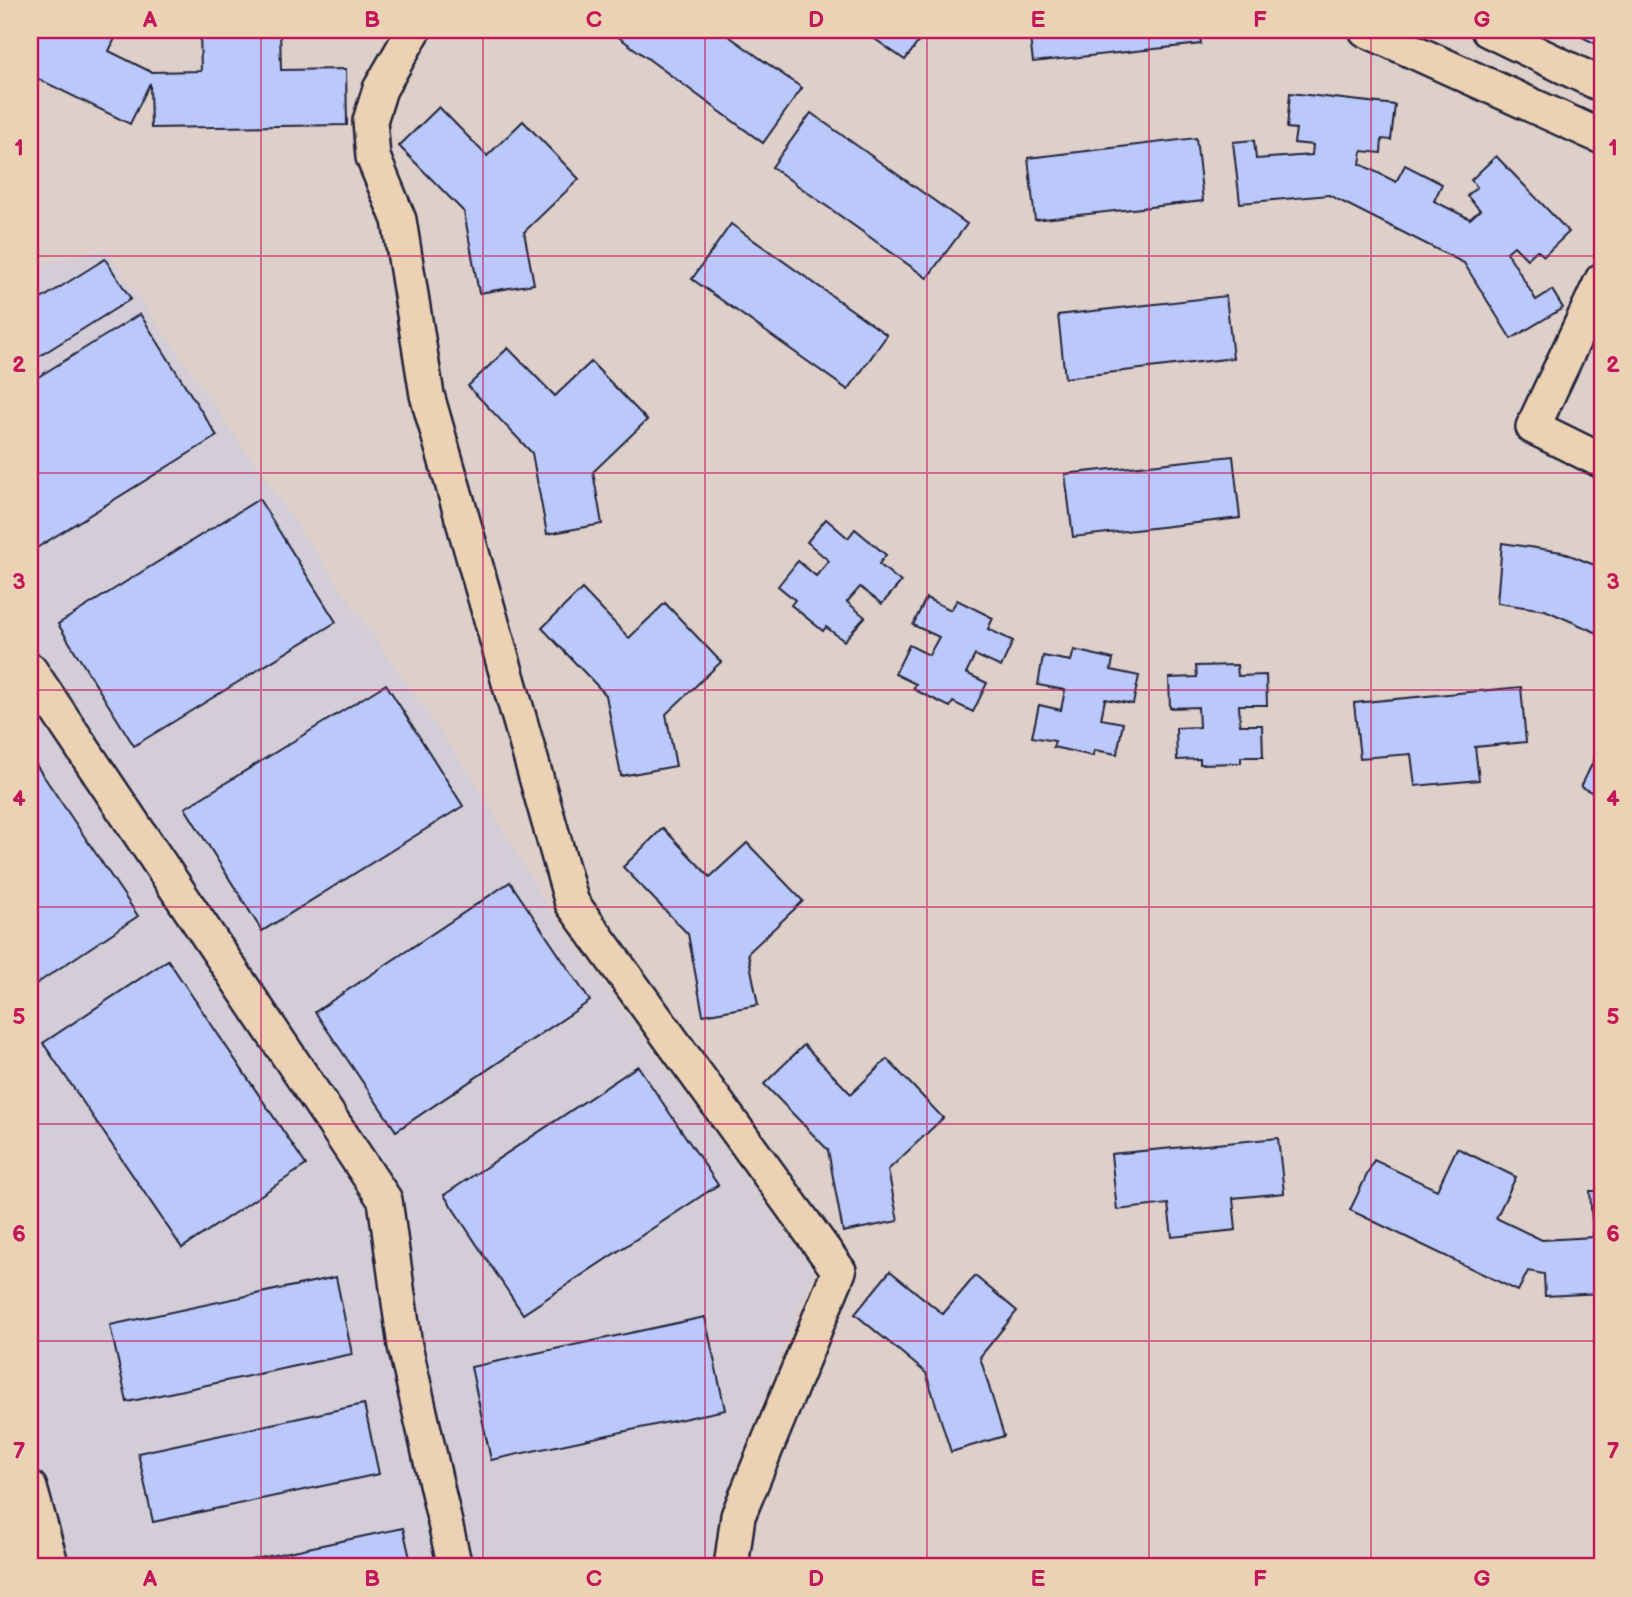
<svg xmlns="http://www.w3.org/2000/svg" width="1632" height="1597" viewBox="0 0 1632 1597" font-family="'Balsamiq Sans',sans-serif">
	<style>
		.built { fill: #d2cdd7 }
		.building { fill: #bac9f9; stroke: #22223b; stroke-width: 2 }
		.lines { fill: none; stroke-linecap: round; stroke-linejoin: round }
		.minor-casing { stroke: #22223b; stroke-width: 38 }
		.minor { stroke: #ecd2b4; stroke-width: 33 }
		.grid { fill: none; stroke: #c2185b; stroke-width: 2; stroke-opacity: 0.55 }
		.neatline { fill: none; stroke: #c2185b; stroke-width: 2.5 }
		.grid-label { font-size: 23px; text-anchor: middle; font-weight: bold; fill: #c2185b }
	</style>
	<rect width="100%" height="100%" fill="#ddcfc9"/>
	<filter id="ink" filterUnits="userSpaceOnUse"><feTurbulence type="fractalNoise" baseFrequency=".0143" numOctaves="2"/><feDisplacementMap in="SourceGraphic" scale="14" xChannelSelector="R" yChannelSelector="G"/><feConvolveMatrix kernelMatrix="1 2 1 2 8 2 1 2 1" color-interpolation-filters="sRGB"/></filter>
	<g filter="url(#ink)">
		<!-- built -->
		<polygon class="built" points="106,250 474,781 551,912 814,1271 718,1514 711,1567 50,1567 30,1505 30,266"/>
		<!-- building -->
		<g class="building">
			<polygon points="30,30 119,30 109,51 151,72 201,71 200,30 280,30 281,70 346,69 347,125 151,128 150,83 130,124 30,75"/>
			<polygon points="609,30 720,30 802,88 763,143"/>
			<polygon points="862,30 927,30 905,60"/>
			<polygon points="1029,30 1199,30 1201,44 1033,62"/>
			<polygon points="1568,30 1602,30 1602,47"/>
			<polygon points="1290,93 1395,105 1391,140 1382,139 1381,153 1362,151 1360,164 1396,182 1405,165 1442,184 1434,201 1470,219 1480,210 1467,196 1477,187 1471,180 1496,156 1569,232 1544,256 1537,250 1527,259 1514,246 1507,252 1536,300 1552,290 1563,308 1511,339 1464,263 1329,195 1240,203 1233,142 1254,140 1256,159 1312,155 1313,145 1294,143 1296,129 1287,128"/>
			<polygon points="439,107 487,156 523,121 579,179 524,232 534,284 479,293 464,212 399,146"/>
			<polygon points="811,113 967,224 927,278 772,167"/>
			<polygon points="1196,138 1203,201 1035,220 1028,158"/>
			<polygon points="731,224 887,335 848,390 692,279"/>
			<polygon points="105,259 131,299 30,362 30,306"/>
			<polygon points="1226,296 1233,358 1065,378 1058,315"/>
			<polygon points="140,314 217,436 30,552 30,382"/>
			<polygon points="508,348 555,396 591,362 647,420 593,472 602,524 547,534 532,453 468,386"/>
			<polygon points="1233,456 1240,518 1073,537 1065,474"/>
			<polygon points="259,499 336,622 134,746 58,624"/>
			<polygon points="826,519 848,538 855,529 886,555 879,564 901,582 882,604 860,587 847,602 865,617 844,641 826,627 823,631 791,605 795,600 778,586 798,561 816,576 829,561 807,542"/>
			<polygon points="1502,543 1562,552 1602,568 1602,635 1545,610 1497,603"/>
			<polygon points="582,589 629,638 665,603 721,662 666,714 676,766 621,776 606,695 542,628"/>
			<polygon points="926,598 951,610 957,600 993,618 988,629 1013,641 1001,667 975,655 966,673 987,683 973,712 953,702 950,707 913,689 916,684 895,674 909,645 929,655 939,637 913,625"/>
			<polygon points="1074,650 1113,659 1111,670 1139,676 1133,704 1105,699 1101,719 1123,723 1117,754 1094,750 1093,756 1053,747 1055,741 1032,737 1039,705 1061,710 1065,690 1038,685 1043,656 1071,661"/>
			<polygon points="1237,665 1238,676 1266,675 1267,705 1239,705 1240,725 1262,725 1263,757 1241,757 1241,763 1200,764 1200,759 1177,760 1176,728 1199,727 1198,707 1170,708 1169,678 1197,677 1196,666"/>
			<polygon points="386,684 463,806 262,931 185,808"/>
			<polygon points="1521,687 1526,742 1475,747 1479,780 1415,786 1411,754 1360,758 1354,703"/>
			<polygon points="1602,743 1602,797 1581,787"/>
			<polygon points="30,756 138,916 30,988"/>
			<polygon points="663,828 710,877 747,843 803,901 748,953 758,1005 703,1015 688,934 623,867"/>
			<polygon points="510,882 590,1001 396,1131 315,1012"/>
			<polygon points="168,960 306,1165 182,1248 43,1043"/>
			<polygon points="804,1045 851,1094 887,1059 943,1118 888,1170 898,1221 843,1232 828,1150 764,1084"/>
			<polygon points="638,1066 718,1185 523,1314 444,1195"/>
			<polygon points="1278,1138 1284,1193 1233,1198 1236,1230 1172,1237 1168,1204 1117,1210 1111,1154"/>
			<polygon points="1457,1148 1516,1177 1496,1218 1542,1240 1593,1237 1590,1191 1602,1191 1602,1293 1545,1296 1544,1274 1528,1271 1518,1291 1350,1210 1374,1160 1437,1190"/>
			<polygon points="890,1271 943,1314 975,1276 1017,1311 980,1357 1004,1436 951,1452 926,1373 855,1314"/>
			<polygon points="336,1277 352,1354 127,1402 110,1325"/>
			<polygon points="705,1317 725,1410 491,1460 471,1367"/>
			<polygon points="364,1404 379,1474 153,1522 138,1453"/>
			<polygon points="403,1528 412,1567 218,1567"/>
		</g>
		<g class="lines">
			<defs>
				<g id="minor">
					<polyline points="414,30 380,89 370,121 373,157 399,220 427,395 572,903 839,1271 738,1516 731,1567"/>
					<polyline points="1366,30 1602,137"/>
					<polyline points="1488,30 1602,85"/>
					<polyline points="1602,280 1533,427 1602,461"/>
					<polyline points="30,670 385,1200 405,1346 455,1567"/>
					<polyline points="30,1488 52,1567"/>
				</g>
			</defs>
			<!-- minor casing -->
			<use href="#minor" class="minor-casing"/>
			<!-- minor -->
			<use href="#minor" class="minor"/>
		</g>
	</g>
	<!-- grid -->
	<path class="grid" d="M261 30V1567M483 30V1567M705 30V1567M927 30V1567M1149 30V1567M1371 30V1567M30 256H1602M30 473H1602M30 690H1602M30 907H1602M30 1124H1602M30 1341H1602"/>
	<!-- margin -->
	<rect width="1632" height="1597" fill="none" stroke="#ecd2b4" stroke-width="77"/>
	<rect x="38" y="38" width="1556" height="1520" class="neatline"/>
	<g class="grid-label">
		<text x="150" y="27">A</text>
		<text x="372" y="27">B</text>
		<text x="594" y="27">C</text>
		<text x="816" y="27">D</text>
		<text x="1038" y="27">E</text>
		<text x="1260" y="27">F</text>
		<text x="1482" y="27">G</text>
		<text x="19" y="155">1</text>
		<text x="1613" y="155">1</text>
		<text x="19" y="372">2</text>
		<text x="1613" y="372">2</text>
		<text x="19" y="589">3</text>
		<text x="1613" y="589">3</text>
		<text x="19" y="806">4</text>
		<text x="1613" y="806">4</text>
		<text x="19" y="1024">5</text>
		<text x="1613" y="1024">5</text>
		<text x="19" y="1241">6</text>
		<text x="1613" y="1241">6</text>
		<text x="19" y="1458">7</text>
		<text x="1613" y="1458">7</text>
		<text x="150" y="1586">A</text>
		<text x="372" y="1586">B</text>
		<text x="594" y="1586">C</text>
		<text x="816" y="1586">D</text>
		<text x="1038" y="1586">E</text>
		<text x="1260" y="1586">F</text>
		<text x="1482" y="1586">G</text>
	</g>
</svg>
